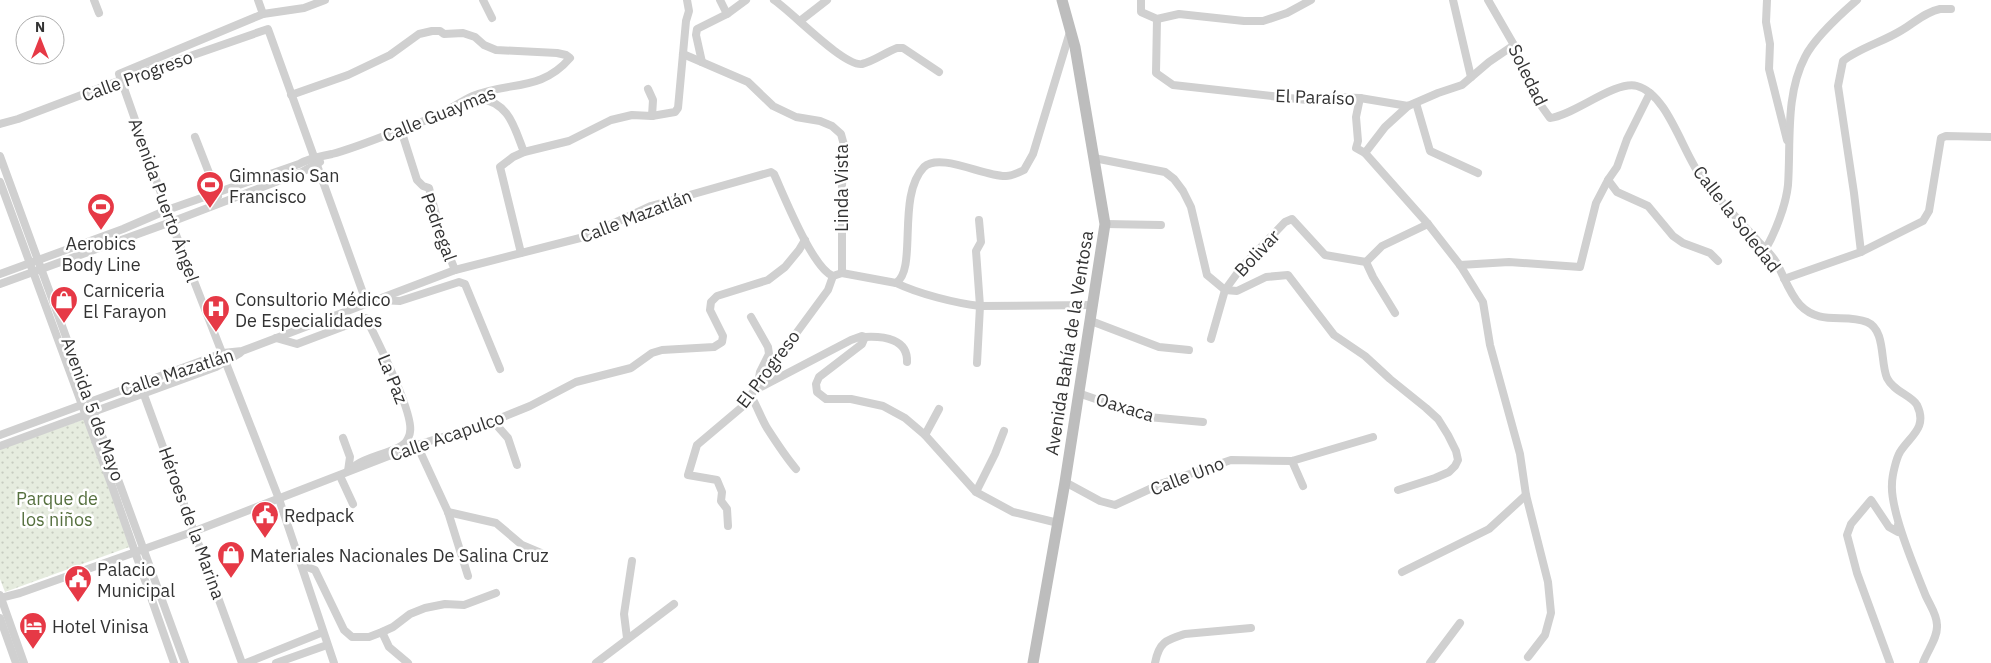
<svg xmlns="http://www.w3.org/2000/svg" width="1991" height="663" viewBox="0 0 1991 663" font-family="'IBM Plex Sans',sans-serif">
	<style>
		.park { fill: url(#park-dots) }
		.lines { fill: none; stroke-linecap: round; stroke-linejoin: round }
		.street { stroke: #d0d0d0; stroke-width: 8 }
		.secondary { stroke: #bdbdbd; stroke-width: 11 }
		.labels { text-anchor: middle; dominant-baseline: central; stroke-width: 5; stroke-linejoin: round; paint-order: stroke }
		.street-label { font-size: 18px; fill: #333; stroke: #fff }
		.poi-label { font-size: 18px; fill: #333; stroke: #fff; text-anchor: start }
		.park-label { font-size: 18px; fill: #56703f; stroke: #fff }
	</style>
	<defs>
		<pattern id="park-dots" width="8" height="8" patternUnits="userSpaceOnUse" patternTransform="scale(1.25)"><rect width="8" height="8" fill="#e6ecdf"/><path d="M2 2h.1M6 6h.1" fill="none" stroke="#c6cbc0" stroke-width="1.8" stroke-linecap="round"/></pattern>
	</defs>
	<rect width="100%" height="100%" fill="#fff"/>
	<!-- park -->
	<polygon class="park" points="85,419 132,546 5,592 0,579 0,449"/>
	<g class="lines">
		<!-- street -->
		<g class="street">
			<polyline points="94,0 99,13"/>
			<polyline points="258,0 263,14"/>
			<polyline points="325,0 304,8 263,14 119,74 171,222 279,499 334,663"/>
			<polyline points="483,0 492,18"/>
			<polyline points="720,0 727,14"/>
			<path d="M774 0C791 11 844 67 862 64 874 61 886 52 897 48H903L939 72"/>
			<polyline points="1141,0 1141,12 1157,19 1179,14 1244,21 1263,21 1287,13 1311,0"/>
			<polyline points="1453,0 1471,77"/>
			<path d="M1488 0 1514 45 1532 93 1550 118C1573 116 1615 80 1637 86 1668 94 1683 154 1702 178 1719 200 1739 220 1757 240 1763 247 1771 254 1776 262 1784 276 1789 293 1800 305 1820 326 1845 313 1867 322 1886 330 1880 362 1887 378 1894 392 1911 395 1917 405 1928 428 1910 436 1900 452 1896 459 1892 476 1892 484 1890 510 1915 569 1925 594 1929 604 1937 614 1937 625 1938 638 1927 651 1923 663"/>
			<polyline points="1767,0 1766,22 1770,44 1769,69 1787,140"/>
			<polyline points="1157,19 1156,73 1173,85 1307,100 1331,97 1360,98 1408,106 1438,93 1462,85 1489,62 1514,45"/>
			<polyline points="800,21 827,0"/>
			<polyline points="683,54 748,82 773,106 796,117 820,121 832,126 841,134 844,145 842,186 842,273"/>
			<polyline points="702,62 696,35 697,29 727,14 746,0"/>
			<polyline points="648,89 653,100 652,116"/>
			<polyline points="1650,93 1627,139 1617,167 1608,180 1617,192 1648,206 1673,236 1683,243 1710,253 1718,261"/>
			<path d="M477 97C510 104 513 124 524 152L513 157 500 167 521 253"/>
			<polyline points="1360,98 1356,117 1358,141 1356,148 1365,153"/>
			<polyline points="1416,103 1430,151 1478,173"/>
			<polyline points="1408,106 1385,127 1365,153 1428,224 1460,265 1483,302 1490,345 1520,454 1526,495 1548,582 1551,613 1545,635 1528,657"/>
			<polyline points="0,124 18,119 121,80 268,29 367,304"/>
			<polyline points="401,130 417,180 423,186 429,188 442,238 455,270"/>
			<polyline points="195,137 218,196"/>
			<polyline points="524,152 569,141 611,120 632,115 652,116 675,112 678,108 686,21 689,11 687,0"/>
			<polyline points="0,156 185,663"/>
			<polyline points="1094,158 1165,172 1174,179 1183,191 1191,207 1207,275 1225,290 1237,291 1266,277 1288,275 1334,335 1365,356 1390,379 1426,408 1438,419 1448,435 1456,451 1458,460 1455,466 1449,472 1435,478 1398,490"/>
			<polyline points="0,182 113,489 174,663"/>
			<polyline points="1105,224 1161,225"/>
			<path d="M1765 250C1775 233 1786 205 1788 185 1791 143 1785 95 1805 57 1814 39 1842 13 1857 0"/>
			<path d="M1861 252 1854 193 1838 86 1843 61C1859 48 1883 42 1902 30 1914 23 1925 12 1940 9 1943 9 1948 9 1951 9"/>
			<polyline points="1366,262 1382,246 1428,224"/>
			<polyline points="1460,265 1509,262 1580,267 1596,203 1608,180"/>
			<path d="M0 274 123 229 167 210 299 164C312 157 319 157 332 154 355 148 378 138 400 130 412 126 424 121 436 116 449 110 460 102 473 96 509 81 541 92 570 58L566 55 557 53 496 50 484 45 475 37 463 33 444 34 440 31H432L419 34 390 55 348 75 291 95"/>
			<polyline points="1784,279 1861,252 1923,221 1929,211 1941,138 1946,136 1991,137"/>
			<path d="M896 283C919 294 955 303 980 306L1093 305"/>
			<polyline points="0,284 171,222 302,172 320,162"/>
			<polyline points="380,300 400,301 459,282 465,284 500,369"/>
			<polyline points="751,317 768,347 769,354 760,372 758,384"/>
			<polyline points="1091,321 1159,347 1189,350"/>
			<path d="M865 337C884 336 908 339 907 362"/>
			<path d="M276 338 297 344 366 318C376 338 414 413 410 432 410 435 407 441 405 443 396 452 369 456 356 465"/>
			<polyline points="1211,339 1225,290 1241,268 1285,222 1292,219 1325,255 1366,262 1373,277 1395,313"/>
			<polyline points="977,363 980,306 976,251 981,242 979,220"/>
			<polyline points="140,384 242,663"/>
			<polyline points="757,389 851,340 862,336 865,337 862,344 819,377 816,384 817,392 826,399 851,399 883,406 905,418 925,435 976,492 1013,512 1058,523"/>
			<polyline points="1078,393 1148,417 1203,422"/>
			<path d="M751 396C757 406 761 418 767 428 776 442 785 456 796 469"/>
			<polyline points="493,421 508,438 517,465"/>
			<path d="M0 435 223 353 242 351 455 270 584 237 651 206 771 172 774 174C784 196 813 269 833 276L842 273 896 283C918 269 896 196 924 167 940 152 985 177 1006 176 1012 176 1018 173 1024 170L1033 154 1070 32"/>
			<polyline points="925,435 939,409"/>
			<polyline points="343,438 350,457 348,471"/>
			<polyline points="417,445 448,512 468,576"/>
			<polyline points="0,446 216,367 240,353"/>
			<polyline points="1292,461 1303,486"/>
			<polyline points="340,476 353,504"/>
			<polyline points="1065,482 1100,501 1115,505 1163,483 1231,460 1292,461 1373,437"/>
			<polyline points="976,492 995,454 1004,431"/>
			<polyline points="448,512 496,523 522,545 541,553"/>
			<polyline points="728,526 727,509 721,501 722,492 717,480 688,475 697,445 742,407 828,290 833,276"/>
			<polyline points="302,565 315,570 344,630 352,637 369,637 382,632 393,627 410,614 425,608 445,604 464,605 496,593"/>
			<polyline points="1402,572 1489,529 1526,495"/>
			<polyline points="0,595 24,663"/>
			<polyline points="0,598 20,593 195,531 417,445 488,423 530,406 576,382 631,368 652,353 662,350 714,347 722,342 723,336 710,310 711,302 717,296 768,280 785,267 799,250 805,240"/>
			<polyline points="0,618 16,663"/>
			<polyline points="382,632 389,647 408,663"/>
			<polyline points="627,638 624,614 632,561"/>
			<polyline points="246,663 323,632"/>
			<polyline points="276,663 327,645"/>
			<polyline points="596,663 674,604"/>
			<path d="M1155 663C1159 642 1166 640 1185 634L1251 628"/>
			<polyline points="1430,663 1460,623"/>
			<polyline points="1890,663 1857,573 1847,535 1851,524 1871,500 1889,527 1898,532 1898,525"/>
		</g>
		<!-- secondary -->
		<polyline class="secondary" points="1033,663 1065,482 1105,224 1075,47 1062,0"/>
	</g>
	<!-- icons -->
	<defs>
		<symbol id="stadium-pin" viewBox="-11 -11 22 30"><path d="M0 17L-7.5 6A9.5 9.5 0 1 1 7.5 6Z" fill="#e63946" stroke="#fff"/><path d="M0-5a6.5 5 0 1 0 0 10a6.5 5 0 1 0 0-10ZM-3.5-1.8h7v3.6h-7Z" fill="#fff"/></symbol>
		<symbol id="shop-pin" viewBox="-11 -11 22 30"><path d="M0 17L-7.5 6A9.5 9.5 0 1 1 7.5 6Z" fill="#e63946" stroke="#fff"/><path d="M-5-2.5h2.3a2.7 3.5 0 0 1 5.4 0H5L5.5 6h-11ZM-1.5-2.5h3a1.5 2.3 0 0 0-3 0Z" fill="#fff"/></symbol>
		<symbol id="hospital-pin" viewBox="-11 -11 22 30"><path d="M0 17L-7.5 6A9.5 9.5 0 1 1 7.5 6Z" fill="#e63946" stroke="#fff"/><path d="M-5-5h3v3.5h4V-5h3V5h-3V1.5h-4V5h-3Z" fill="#fff"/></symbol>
		<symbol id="civic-pin" viewBox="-11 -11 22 30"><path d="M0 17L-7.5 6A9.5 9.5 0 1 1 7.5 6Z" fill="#e63946" stroke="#fff"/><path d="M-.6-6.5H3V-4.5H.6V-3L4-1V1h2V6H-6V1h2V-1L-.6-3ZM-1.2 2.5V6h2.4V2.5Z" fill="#fff"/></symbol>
		<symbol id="hotel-pin" viewBox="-11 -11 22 30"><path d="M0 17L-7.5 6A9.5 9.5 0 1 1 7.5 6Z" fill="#e63946" stroke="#fff"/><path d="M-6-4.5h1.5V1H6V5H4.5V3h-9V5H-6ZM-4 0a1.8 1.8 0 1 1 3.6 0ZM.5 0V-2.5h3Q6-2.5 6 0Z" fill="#fff"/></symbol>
	</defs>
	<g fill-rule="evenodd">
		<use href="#stadium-pin" x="194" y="169" width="32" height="43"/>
		<use href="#stadium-pin" x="85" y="191" width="32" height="43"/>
		<use href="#shop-pin" x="48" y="284" width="32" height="43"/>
		<use href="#hospital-pin" x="200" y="293" width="32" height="43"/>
		<use href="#civic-pin" x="249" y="499" width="32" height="43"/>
		<use href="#shop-pin" x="215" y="539" width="32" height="43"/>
		<use href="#civic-pin" x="62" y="563" width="32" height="43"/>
		<use href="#hotel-pin" x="17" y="610" width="32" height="43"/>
	</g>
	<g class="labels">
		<!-- street labels -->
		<g class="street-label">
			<text transform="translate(1528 75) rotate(64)">Soledad</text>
			<text transform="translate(137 76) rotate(-20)">Calle Progreso</text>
			<text transform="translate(1315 97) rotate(2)">El Paraíso</text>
			<text transform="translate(439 114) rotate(-22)">Calle Guaymas</text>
			<text transform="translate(841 188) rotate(-90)">Linda Vista</text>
			<text transform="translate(164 200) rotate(70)">Avenida Puerto Ángel</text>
			<text transform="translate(636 216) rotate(-21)">Calle Mazatlán</text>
			<text transform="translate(1737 219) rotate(52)">Calle la Soledad</text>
			<text transform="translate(439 227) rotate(70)">Pedregal</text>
			<text transform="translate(1257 253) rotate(-47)">Bolivar</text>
			<text transform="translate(1069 343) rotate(-81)">Avenida Bahía de la Ventosa</text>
			<text transform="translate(768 369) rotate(-53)">El Progreso</text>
			<text transform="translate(177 372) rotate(-18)">Calle Mazatlán</text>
			<text transform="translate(393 379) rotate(68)">La Paz</text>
			<text transform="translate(1125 407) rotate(17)">Oaxaca</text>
			<text transform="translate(93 409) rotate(70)">Avenida 5 de Mayo</text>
			<text transform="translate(447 436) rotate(-19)">Calle Acapulco</text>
			<text transform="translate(1187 476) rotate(-21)">Calle Uno</text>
			<text transform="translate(192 523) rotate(70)">Héroes de la Marina</text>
		</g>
		<!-- poi labels -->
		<g class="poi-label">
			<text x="229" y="175">Gimnasio San<tspan x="229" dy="21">Francisco</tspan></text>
			<text x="101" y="243" text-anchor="middle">Aerobics<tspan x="101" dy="21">Body Line</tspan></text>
			<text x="83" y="290">Carniceria<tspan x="83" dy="21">El Farayon</tspan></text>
			<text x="235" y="299">Consultorio Médico<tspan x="235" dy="21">De Especialidades</tspan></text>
			<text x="284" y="515">Redpack</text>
			<text x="250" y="555">Materiales Nacionales De Salina Cruz</text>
			<text x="97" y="569">Palacio<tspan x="97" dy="21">Municipal</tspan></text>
			<text x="52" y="626">Hotel Vinisa</text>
		</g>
		<!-- park labels -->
		<g class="park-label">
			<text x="57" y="498">Parque de<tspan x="57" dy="21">los niños</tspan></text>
		</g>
	</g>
	<!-- north arrow -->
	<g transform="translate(40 40)"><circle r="24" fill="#ffffff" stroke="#adadad"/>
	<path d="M0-4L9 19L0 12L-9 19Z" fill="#e63946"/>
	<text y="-8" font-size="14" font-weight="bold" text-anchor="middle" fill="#333333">N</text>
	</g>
</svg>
